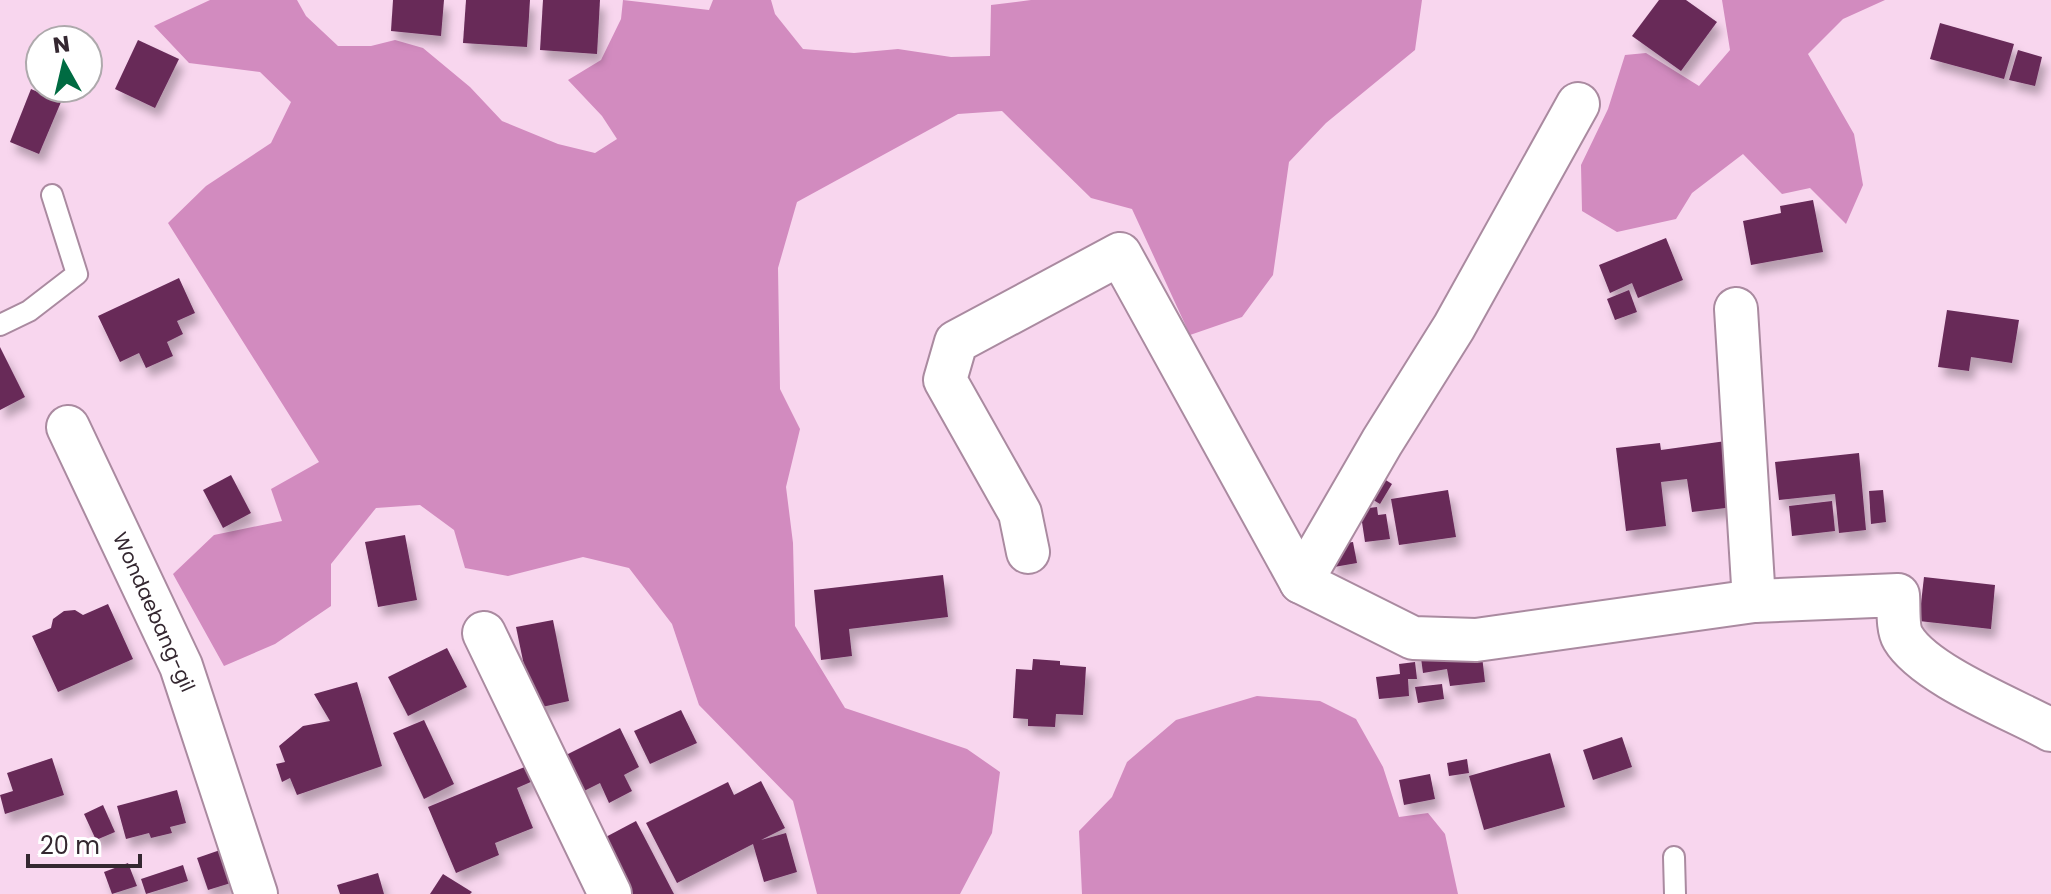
<svg xmlns="http://www.w3.org/2000/svg" width="2051" height="894" viewBox="0 0 2051 894" font-family="Poppins,sans-serif">
	<style>
		.forest { fill: #d28bbf }
		.building { fill: #672a59; filter: url(#shadow) }
		.lines { fill: none; stroke-linecap: round; stroke-linejoin: round }
		.service-casing { stroke: #aa8aa0; stroke-width: 24 }
		.minor-casing { stroke: #aa8aa0; stroke-width: 46 }
		.service { stroke: #fff; stroke-width: 20 }
		.minor { stroke: #fff; stroke-width: 42 }
		.labels { text-anchor: middle; dominant-baseline: central; stroke-width: 8; stroke-linejoin: round; paint-order: stroke }
		.street-label { font-size: 20px; fill: #342730; stroke: #fff }
	</style>
	<defs>
		<filter id="shadow"><feDropShadow dx="5" dy="9" stdDeviation="4" flood-color="#0004"/></filter>
	</defs>
	<rect width="100%" height="100%" fill="#f8d6ee"/>
	<!-- forest -->
	<g class="forest">
		<polygon points="210,0 297,0 306,16 338,46 371,46 395,40 423,48 470,87 502,121 558,144 595,153 617,139 602,116 568,80 601,60 621,19 623,0 709,10 713,0 771,0 775,14 803,49 854,53 898,49 951,57 990,56 991,5 1031,0 1422,0 1415,50 1326,123 1289,162 1273,275 1242,317 1190,335 1132,209 1091,198 1002,111 958,114 797,202 778,268 780,389 800,429 786,487 793,543 795,626 845,708 967,749 1000,772 992,833 960,894 817,894 793,801 699,705 672,624 629,568 583,557 508,576 465,568 454,530 420,505 376,508 331,564 331,606 275,644 224,666 173,574 214,535 282,521 271,489 319,462 168,223 206,186 271,143 291,102 260,72 189,63 154,26"/>
		<polygon points="1722,0 1885,0 1843,19 1808,54 1854,134 1863,185 1846,224 1810,188 1782,194 1743,154 1692,193 1676,219 1617,232 1582,211 1581,165 1608,109 1625,55 1646,53 1699,86 1730,50"/>
		<polygon points="1257,696 1320,701 1356,719 1383,767 1399,817 1428,813 1445,834 1458,894 1082,894 1079,831 1112,797 1127,762 1176,720"/>
	</g>
	<!-- building -->
	<g class="building">
		<polygon points="393,0 444,0 441,36 391,31"/>
		<polygon points="466,0 530,0 527,47 463,43"/>
		<polygon points="543,0 600,0 597,54 540,50"/>
		<polygon points="1659,0 1686,0 1717,22 1681,71 1632,36"/>
		<polygon points="1940,23 2014,44 2004,79 1930,59"/>
		<polygon points="138,40 179,59 155,108 115,89"/>
		<polygon points="2018,50 2042,57 2035,86 2009,80"/>
		<polygon points="31,89 61,102 39,154 10,142"/>
		<polygon points="1813,200 1823,252 1751,265 1743,221 1781,213 1780,206"/>
		<polygon points="1666,238 1683,280 1638,298 1632,283 1610,293 1599,265"/>
		<polygon points="179,278 195,313 177,321 183,334 167,342 173,356 146,368 139,353 120,362 98,316"/>
		<polygon points="1629,290 1637,312 1615,320 1607,299"/>
		<polygon points="1947,310 2019,320 2012,363 1971,357 1969,371 1938,367"/>
		<polygon points="0,347 25,397 0,410"/>
		<polygon points="1726,441 1734,507 1692,512 1687,479 1661,482 1666,526 1626,531 1616,448 1660,443 1661,450"/>
		<polygon points="1859,453 1866,530 1839,533 1835,494 1779,500 1775,462"/>
		<polygon points="231,475 251,513 223,528 203,490"/>
		<polygon points="1378,475 1392,484 1380,504 1365,495"/>
		<polygon points="1448,490 1456,537 1399,545 1391,499"/>
		<polygon points="1883,490 1886,522 1871,524 1869,491"/>
		<polygon points="1832,501 1835,531 1792,536 1789,506"/>
		<polygon points="1377,507 1378,515 1386,514 1390,539 1365,542 1360,509"/>
		<polygon points="405,535 417,600 378,607 365,542"/>
		<polygon points="1353,542 1357,563 1334,567 1330,545"/>
		<polygon points="943,575 948,617 849,629 852,656 821,660 814,590"/>
		<polygon points="1924,577 1995,585 1991,629 1919,621"/>
		<polygon points="108,604 133,659 58,692 32,636 51,628 53,619 64,611 75,610 83,615"/>
		<polygon points="553,620 569,701 533,709 516,627"/>
		<polygon points="447,648 467,687 408,716 388,677"/>
		<polygon points="1409,650 1482,656 1485,682 1450,686 1447,669 1423,673 1421,658 1411,660"/>
		<polygon points="1033,659 1060,661 1060,665 1086,667 1083,715 1056,714 1055,727 1028,726 1028,719 1013,718 1016,669 1032,670"/>
		<polygon points="1415,662 1417,679 1408,679 1409,696 1379,699 1376,677 1400,674 1399,664"/>
		<polygon points="357,682 382,766 297,795 290,778 282,782 276,764 285,762 279,746 303,726 330,721 314,694"/>
		<polygon points="1442,684 1444,699 1418,703 1415,687"/>
		<polygon points="681,710 697,743 650,764 634,731"/>
		<polygon points="424,720 454,784 424,799 393,733"/>
		<polygon points="620,728 639,767 624,775 632,791 609,803 600,783 574,796 556,760"/>
		<polygon points="1622,737 1632,767 1593,780 1583,750"/>
		<polygon points="1550,753 1565,807 1484,830 1469,776"/>
		<polygon points="52,758 64,795 5,814 0,795 13,791 7,773"/>
		<polygon points="1467,759 1469,773 1449,776 1447,763"/>
		<polygon points="527,766 533,781 517,788 533,828 495,843 499,855 456,873 428,807"/>
		<polygon points="1430,774 1435,799 1404,805 1399,780"/>
		<polygon points="761,781 785,828 761,840 786,833 797,872 764,882 753,844 677,883 646,823 728,782 734,795"/>
		<polygon points="177,790 186,823 170,827 172,833 151,838 149,833 126,839 117,806"/>
		<polygon points="103,805 115,832 96,840 84,814"/>
		<polygon points="636,821 674,894 630,894 602,839"/>
		<polygon points="223,849 234,882 208,890 197,858"/>
		<polygon points="128,863 137,886 112,894 104,872"/>
		<polygon points="183,865 188,881 146,894 141,879"/>
		<polygon points="378,873 384,894 340,894 337,885"/>
		<polygon points="443,874 472,892 470,894 430,894"/>
	</g>
	<g class="lines">
		<defs>
			<g id="service">
				<polyline points="0,325 29,311 77,274 52,195"/>
				<polyline points="1674,857 1675,894"/>
			</g>
			<g id="minor">
				<polyline points="1736,309 1754,601"/>
				<polyline points="68,427 181,666 256,894"/>
				<path d="M1028 552 1020 513 945 380 956 342 1120 254 1301 582 1413 638 1476 640 1754 601 1898 595C1899 607 1897 628 1903 638 1925 675 2013 709 2051 730"/>
				<polyline points="1301,582 1382,442 1454,327 1578,104"/>
				<polyline points="484,633 610,894"/>
			</g>
		</defs>
		<!-- service casing -->
		<use href="#service" class="service-casing"/>
		<!-- minor casing -->
		<use href="#minor" class="minor-casing"/>
		<!-- service -->
		<use href="#service" class="service"/>
		<!-- minor -->
		<use href="#minor" class="minor"/>
	</g>
	<g class="labels">
		<!-- street labels -->
		<g class="street-label">
			<text transform="translate(154 612) rotate(66)">Wondaebang-gil</text>
		</g>
	</g>
	<!-- north arrow -->
	<g transform="translate(64 64) rotate(352)"><circle r="38" fill="#ffffff" stroke="#aea9ac" stroke-width="2"/>
	<path d="M0-6L14 30L0 20L-14 30Z" fill="#006b42"/>
	<text y="-12" font-size="22" font-weight="bold" text-anchor="middle" fill="#342730">N</text>
	</g>
	<!-- scale -->
	<path d="M28 854v12h112v-12" fill="none" stroke="#342730" stroke-width="4"/>
	<text x="40" y="854" font-size="24" fill="#342730" stroke="#ffffff" stroke-width="6" paint-order="stroke">20 m</text>
</svg>
